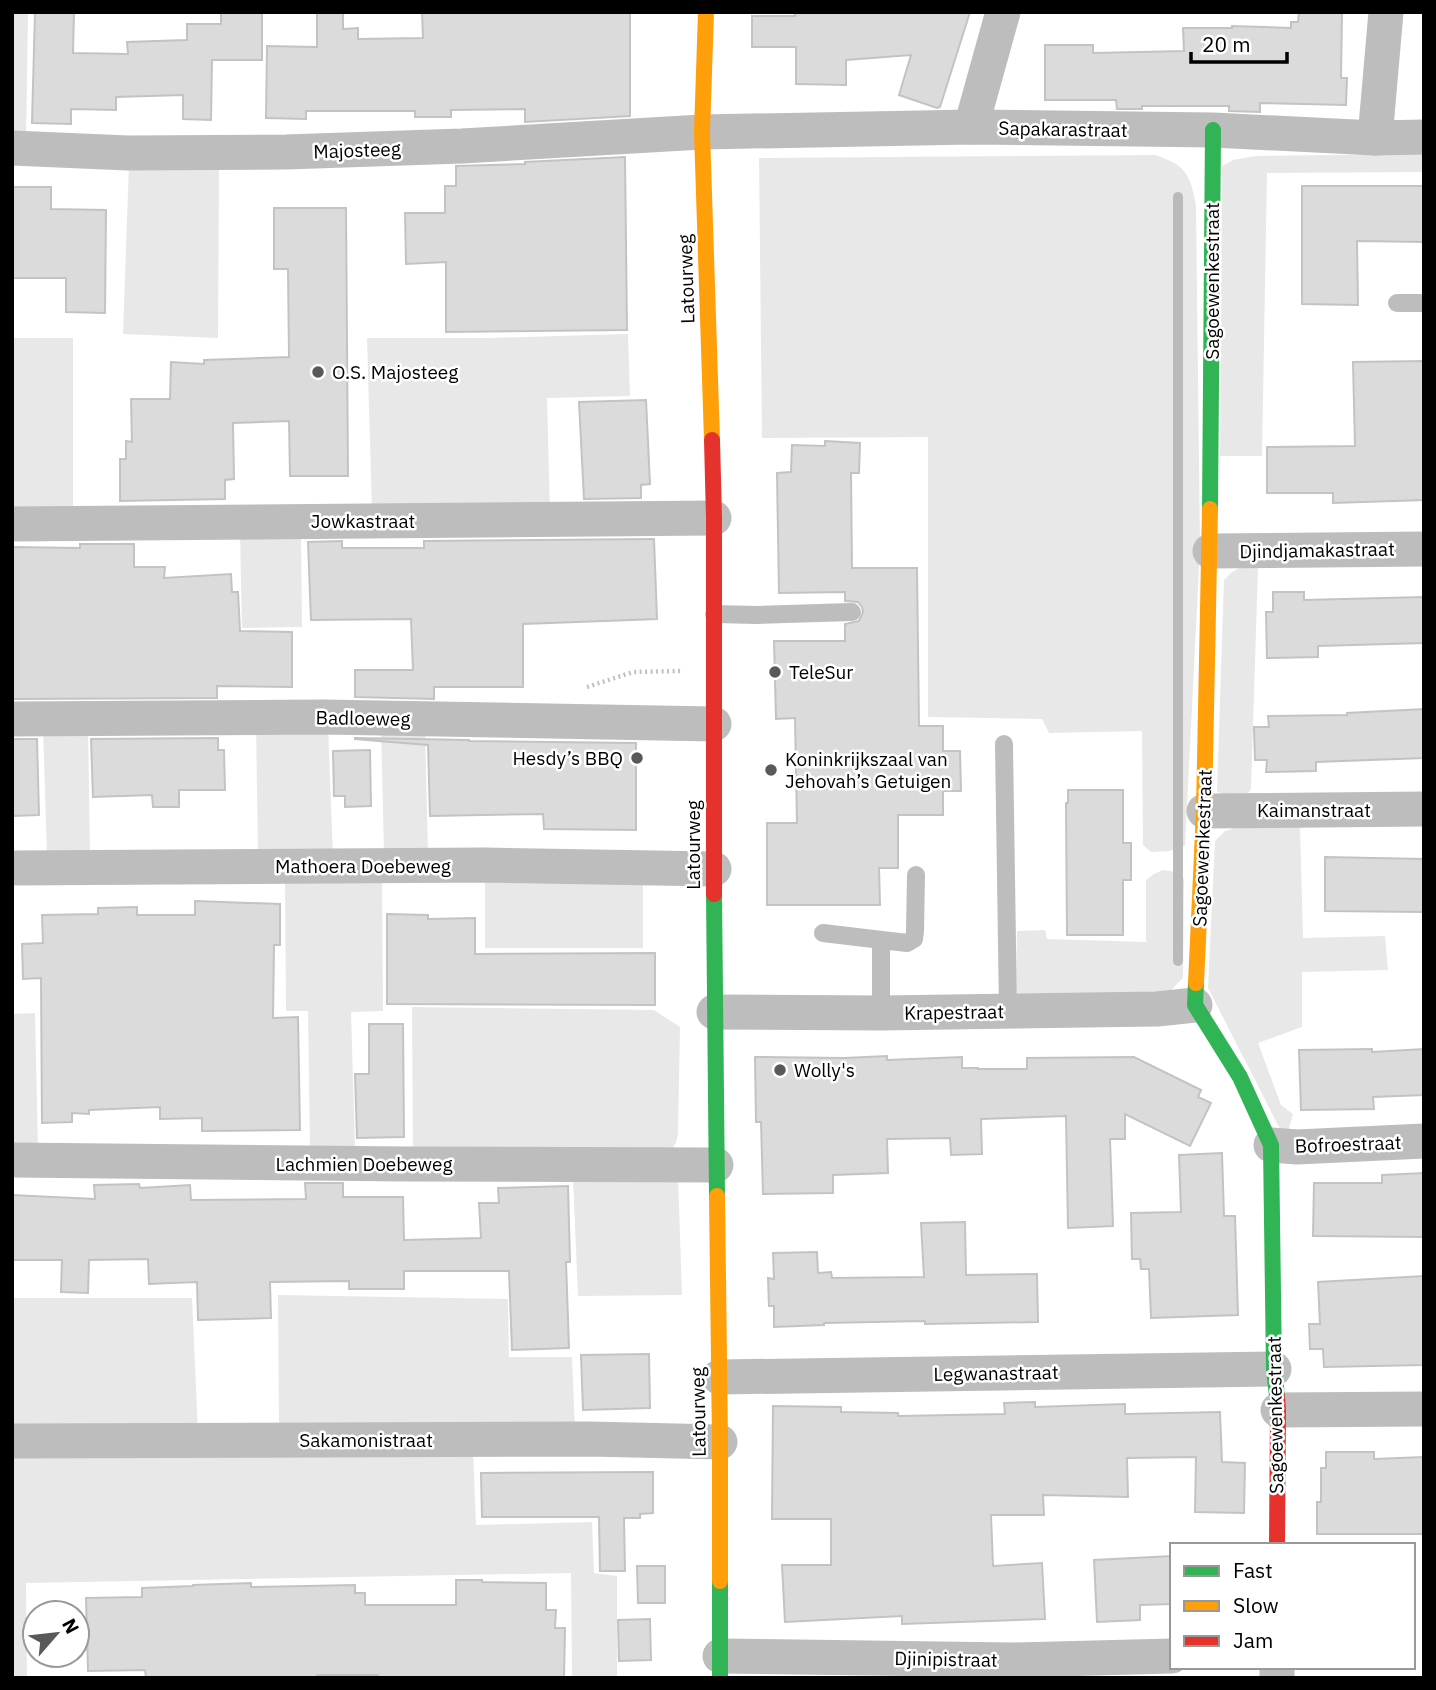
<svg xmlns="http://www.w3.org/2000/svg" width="1436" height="1690" viewBox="0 0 1436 1690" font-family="'IBM Plex Sans',sans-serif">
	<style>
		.green { fill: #e8e8e8 }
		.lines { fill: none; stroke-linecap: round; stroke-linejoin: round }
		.stream { stroke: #bababa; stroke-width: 10 }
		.building { fill: #dbdbdb; stroke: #c3c3c3; stroke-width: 2 }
		.path { stroke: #c2c2c2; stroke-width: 4.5; stroke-dasharray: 2 3.5; stroke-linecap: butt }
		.lane { stroke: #bdbdbd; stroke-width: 18 }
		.street { stroke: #bdbdbd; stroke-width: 35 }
		.fast { stroke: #30b455; stroke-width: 16 }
		.slow { stroke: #ff9f0a; stroke-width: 16 }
		.jam { stroke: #e5322d; stroke-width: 16 }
		.poi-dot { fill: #595959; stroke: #fff; stroke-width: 2.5 }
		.labels { text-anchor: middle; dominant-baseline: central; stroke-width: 5; stroke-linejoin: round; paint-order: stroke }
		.street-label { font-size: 19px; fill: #000; stroke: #fff }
		.poi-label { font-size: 19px; fill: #000; stroke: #fff; text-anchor: start }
	</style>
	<rect width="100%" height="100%" fill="#fff"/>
	<!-- green -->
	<g class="green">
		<polygon points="12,12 28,12 26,140 12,139"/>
		<polygon points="1424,154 1424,172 1267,173 1262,456 1220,456 1222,166 1233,160 1256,156"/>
		<path d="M1155 155C1186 165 1190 174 1196 205L1200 548 1185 846 1169 851 1151 852 1143 845 1142 731 1049 733 1042 719 928 717V437L762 438 759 158Z"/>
		<polygon points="129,163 219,166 218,338 123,334"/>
		<polygon points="628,334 630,396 547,398 550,512 372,511 367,338 487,338"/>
		<polygon points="12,338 73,338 73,512 12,511"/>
		<polygon points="301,530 302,627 242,628 240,531"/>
		<polygon points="1241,567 1258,567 1251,789 1243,801 1217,792 1224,580 1232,572"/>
		<polygon points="256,724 328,725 333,857 258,856"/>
		<polygon points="88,725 90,855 47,855 43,726"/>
		<polygon points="381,726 425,727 428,855 384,854"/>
		<polygon points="1300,826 1303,938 1385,936 1388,970 1302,972 1302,1027 1258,1043 1281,1105 1293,1114 1288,1132 1281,1131 1208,988 1215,841 1225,831 1238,827"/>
		<polygon points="1163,870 1171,871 1184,879 1183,978 1171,990 1157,1000 1021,1000 1016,990 1017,931 1045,930 1047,939 1146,942 1146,880 1154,874"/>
		<polygon points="285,877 382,877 383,1011 351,1012 355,1147 310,1147 308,1011 286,1011"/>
		<rect x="485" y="878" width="158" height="70"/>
		<polygon points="412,1007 654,1010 680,1027 678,1133 676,1143 671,1150 413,1158"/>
		<polygon points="35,1013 38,1147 12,1147 12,1014"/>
		<polygon points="573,1177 678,1177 682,1295 578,1296"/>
		<polygon points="278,1295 508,1299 509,1357 572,1357 575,1430 279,1429"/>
		<polygon points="12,1298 192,1298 198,1432 12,1432"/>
		<polygon points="473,1450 476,1525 592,1522 594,1573 617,1576 617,1678 572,1678 571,1573 26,1583 27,1678 12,1678 12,1453"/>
	</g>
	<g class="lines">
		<!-- stream -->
		<polyline class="stream" points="1178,961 1178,197"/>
	</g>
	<!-- building -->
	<g class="building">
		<polygon points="35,12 74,12 73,53 128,54 127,42 187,40 187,24 221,24 221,12 262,12 262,60 212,60 211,120 183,119 183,95 116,97 116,110 71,109 71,124 32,123"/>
		<polygon points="317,12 343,12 343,29 358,28 358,39 423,38 422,12 630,12 630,116 525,122 525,109 451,110 451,117 415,117 415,111 306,111 306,119 266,118 267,46 317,47"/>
		<polygon points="795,12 970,12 940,107 937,108 899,95 911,55 846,60 846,85 796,84 796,47 752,47 752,16 795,16"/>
		<polygon points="1299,12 1342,12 1341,78 1347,78 1346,105 1260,103 1260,112 1229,111 1229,106 1142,106 1142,109 1117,109 1116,100 1045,100 1045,45 1093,45 1093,53 1184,51 1183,28 1232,28 1232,26 1291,28 1291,22 1298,22"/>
		<polygon points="625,157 627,330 446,332 446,262 406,264 405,213 445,213 445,186 456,186 456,166 525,164 525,162"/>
		<polygon points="1302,186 1424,186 1424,242 1357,241 1358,305 1302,304"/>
		<polygon points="12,187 51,187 51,209 106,210 105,313 66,312 66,278 12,278"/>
		<polygon points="274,208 346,208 348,476 290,476 289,421 233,423 234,479 225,480 225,499 120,501 120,459 126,459 126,441 132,442 131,399 170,399 171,362 204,364 204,360 289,357 288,269 274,269"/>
		<polygon points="1424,361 1424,500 1333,503 1333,493 1267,493 1267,447 1355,446 1353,362"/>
		<polygon points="646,400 650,484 641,485 641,498 584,499 579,402"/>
		<polygon points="825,441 860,443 859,473 851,473 852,568 917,568 919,726 943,726 943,751 960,751 961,791 943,791 943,815 898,815 898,868 879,868 880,905 767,905 767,823 797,823 795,718 776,719 774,641 845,641 845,624 859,621 863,612 862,607 858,602 845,601 845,592 779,593 777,473 791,472 792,445 825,446"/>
		<polygon points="654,539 657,619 523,624 523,687 434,687 434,699 355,697 355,670 413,670 411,619 311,620 308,542 342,541 342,548 424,548 424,541"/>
		<polygon points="80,544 134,544 134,567 165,567 164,578 231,574 232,592 238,592 240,631 292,632 292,687 217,686 217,698 12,699 12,547 80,548"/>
		<polygon points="1273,592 1304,592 1304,600 1424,597 1424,643 1318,646 1318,657 1267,658 1266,612 1273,612"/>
		<polygon points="1424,709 1424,758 1316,762 1316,771 1266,772 1267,760 1255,760 1254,727 1269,727 1268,716 1347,715 1347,713"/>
		<polygon points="218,738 218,750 224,750 225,790 179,790 179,807 153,807 152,795 93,797 91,739"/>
		<polygon points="355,738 469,740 469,741 636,743 636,830 544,829 543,814 430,816 428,745 355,739"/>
		<polygon points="12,739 37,739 39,815 12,816"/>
		<polygon points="370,750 371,806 345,807 345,796 334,796 333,751"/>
		<polygon points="1068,790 1123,790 1123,843 1131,843 1131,880 1123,880 1123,935 1067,935 1066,803 1068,803"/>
		<polygon points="1325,857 1424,859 1424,912 1325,911"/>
		<polygon points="195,901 280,904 280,945 274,945 273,1018 298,1017 300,1130 202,1131 202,1118 160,1119 160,1107 89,1110 89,1114 72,1113 72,1122 42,1123 41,978 23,979 22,944 43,943 42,915 98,914 98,908 137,907 137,915 195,915"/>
		<polygon points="387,914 428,915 428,919 475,918 475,954 655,953 655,1005 387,1004"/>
		<polygon points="369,1024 403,1024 404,1137 357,1138 355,1074 369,1074"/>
		<polygon points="1372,1049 1372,1052 1424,1049 1424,1095 1373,1097 1374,1109 1301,1110 1299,1050"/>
		<polygon points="887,1056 887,1060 962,1057 962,1068 978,1068 978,1069 1027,1069 1027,1058 1134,1057 1201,1090 1198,1097 1211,1103 1190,1146 1125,1114 1125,1139 1110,1139 1113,1226 1068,1228 1066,1116 981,1119 982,1154 951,1155 950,1138 887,1139 888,1173 833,1175 833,1193 763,1194 761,1122 756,1122 755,1057 844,1058"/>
		<polygon points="1222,1153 1224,1216 1235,1216 1238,1315 1151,1318 1149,1269 1141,1269 1140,1259 1132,1259 1131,1213 1181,1212 1179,1155"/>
		<polygon points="1424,1173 1424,1237 1313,1236 1314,1183 1382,1183 1382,1175"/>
		<polygon points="305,1183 343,1183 343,1197 403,1197 404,1240 481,1238 479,1203 499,1203 498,1188 568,1186 570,1262 566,1262 569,1348 512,1350 509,1271 404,1271 404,1289 349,1289 349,1281 270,1282 271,1318 198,1320 197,1282 149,1284 148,1259 89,1260 88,1293 61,1292 62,1260 12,1260 12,1195 95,1199 94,1185 139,1184 140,1188 190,1185 191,1200 306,1199"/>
		<polygon points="965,1222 966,1275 1037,1274 1038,1322 925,1324 925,1321 824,1323 824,1325 774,1327 774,1306 769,1306 768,1278 774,1279 773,1253 817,1252 818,1273 831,1272 832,1278 924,1277 921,1223"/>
		<polygon points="1424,1276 1424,1365 1324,1367 1323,1349 1310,1349 1309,1324 1320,1324 1318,1282"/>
		<polygon points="649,1354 650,1408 583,1410 581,1355"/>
		<polygon points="1035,1402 1035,1407 1125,1404 1125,1414 1220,1412 1222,1462 1245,1463 1244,1513 1195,1512 1196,1457 1127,1458 1128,1497 1043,1495 1044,1515 991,1515 993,1566 1042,1563 1045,1619 902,1624 902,1616 785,1622 782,1565 831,1565 831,1519 772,1519 773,1406 841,1407 841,1412 898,1413 898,1416 1005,1414 1004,1403"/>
		<polygon points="1326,1452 1374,1452 1374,1459 1424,1457 1424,1534 1317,1534 1317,1502 1321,1502 1321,1468 1326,1468"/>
		<polygon points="653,1472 653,1513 640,1514 640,1518 624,1518 625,1571 600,1571 599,1517 482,1517 481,1473"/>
		<polygon points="1172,1556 1172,1604 1140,1605 1140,1620 1097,1622 1094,1560"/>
		<polygon points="637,1566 665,1566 665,1603 638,1603"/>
		<polygon points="456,1580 482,1580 482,1582 546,1583 546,1610 556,1610 555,1628 565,1628 564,1678 378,1678 378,1675 317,1675 317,1678 146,1678 145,1670 88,1671 86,1598 142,1597 142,1588 193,1586 193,1585 251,1583 251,1587 355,1585 355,1593 365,1593 365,1605 456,1605"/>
		<polygon points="650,1619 651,1660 619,1661 618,1620"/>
	</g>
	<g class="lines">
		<!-- path -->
		<polyline class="path" points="587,687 633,672 681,671"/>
		<!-- lane -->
		<g class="lane">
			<polyline points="1397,303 1424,303"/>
			<polyline points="714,614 757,615 852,612"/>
			<polyline points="1004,744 1008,1011"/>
			<polyline points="823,933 907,943 914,939 915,931 916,875"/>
			<polyline points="881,1013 881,941"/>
		</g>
		<!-- street -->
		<g class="street">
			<polyline points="971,127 1003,12"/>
			<polyline points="1375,138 1386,12"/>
			<polyline points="12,148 128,153 286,152 462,146 702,132 971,127 1213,130 1375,138 1424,137"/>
			<polyline points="12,524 714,518"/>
			<polyline points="1210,551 1424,549"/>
			<polyline points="12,719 324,717 714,724"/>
			<polyline points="1204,811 1424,809"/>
			<polyline points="12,868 484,865 714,869"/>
			<polyline points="714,1012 881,1013 1157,1009 1195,1005"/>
			<polyline points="1271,1145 1297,1147 1424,1141"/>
			<polyline points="12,1160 407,1164 716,1165"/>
			<polyline points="719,1377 1274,1369"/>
			<polyline points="1278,1410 1424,1409"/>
			<polyline points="12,1441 589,1439 720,1442"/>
			<polyline points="720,1656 1012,1660 1172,1656"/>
			<polyline points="1277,1667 1277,1678"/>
		</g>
		<!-- fast -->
		<g class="fast">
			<polyline points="1210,509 1213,130"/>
			<polyline points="714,894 717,1196"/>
			<polyline points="1196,983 1195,1005 1240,1077 1271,1145 1274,1369 1277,1396"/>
			<polyline points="720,1581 720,1678"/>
		</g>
		<!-- slow -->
		<g class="slow">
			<polyline points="706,12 702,132 712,440"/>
			<polyline points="1196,983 1204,811 1210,509"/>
			<polyline points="717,1196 720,1442 720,1581"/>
		</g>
		<!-- jam -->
		<g class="jam">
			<polyline points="712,440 714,518 714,894"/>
			<polyline points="1277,1396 1278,1410 1277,1545"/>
		</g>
	</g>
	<!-- markers -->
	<g class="poi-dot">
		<circle cx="318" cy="372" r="7"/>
		<circle cx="775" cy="672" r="7"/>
		<circle cx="637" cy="758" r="7"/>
		<circle cx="771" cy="770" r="7"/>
		<circle cx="780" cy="1070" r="7"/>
	</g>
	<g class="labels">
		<!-- street labels -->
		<g class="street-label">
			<text transform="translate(1063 129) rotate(1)">Sapakarastraat</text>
			<text transform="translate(357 150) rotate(-2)">Majosteeg</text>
			<text transform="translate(686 279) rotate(-92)">Latourweg</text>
			<text transform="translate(1212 281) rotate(-90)">Sagoewenkestraat</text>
			<text x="363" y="521">Jowkastraat</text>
			<text transform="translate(1317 550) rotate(-1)">Djindjamakastraat</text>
			<text transform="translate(363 718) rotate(1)">Badloeweg</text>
			<text x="1314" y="810">Kaimanstraat</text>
			<text transform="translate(693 845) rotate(-90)">Latourweg</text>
			<text transform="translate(1202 848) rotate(-88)">Sagoewenkestraat</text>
			<text x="363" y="866">Mathoera Doebeweg</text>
			<text transform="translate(954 1012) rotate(-1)">Krapestraat</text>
			<text transform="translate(1348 1144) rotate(-2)">Bofroestraat</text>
			<text x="364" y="1164">Lachmien Doebeweg</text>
			<text transform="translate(996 1373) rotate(-1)">Legwanastraat</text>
			<text transform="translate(698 1412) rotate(-91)">Latourweg</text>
			<text transform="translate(1275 1415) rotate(-91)">Sagoewenkestraat</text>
			<text x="366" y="1440">Sakamonistraat</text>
			<text transform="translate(946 1659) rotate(1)">Djinipistraat</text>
		</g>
		<!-- poi labels -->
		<g class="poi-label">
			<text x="332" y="372">O.S. Majosteeg</text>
			<text x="789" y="672">TeleSur</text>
			<text x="623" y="758" text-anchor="end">Hesdy’s BBQ</text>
			<text x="785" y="759">Koninkrijkszaal van<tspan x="785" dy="22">Jehovah’s Getuigen</tspan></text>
			<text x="794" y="1070">Wolly's</text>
		</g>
	</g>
	<!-- border -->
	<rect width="1436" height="1690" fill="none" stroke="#000000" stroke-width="28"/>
	<!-- legend -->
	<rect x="1170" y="1543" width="245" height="126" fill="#ffffff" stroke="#999999" stroke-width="2"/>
	<rect x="1184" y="1566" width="35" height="10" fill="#30b455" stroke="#999999" stroke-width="2"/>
	<text x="1233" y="1578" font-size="21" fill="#000000">Fast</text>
	<rect x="1184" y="1601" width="35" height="10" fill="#ff9f0a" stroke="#999999" stroke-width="2"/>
	<text x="1233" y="1613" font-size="21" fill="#000000">Slow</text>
	<rect x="1184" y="1636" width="35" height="10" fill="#e5322d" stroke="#999999" stroke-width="2"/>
	<text x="1233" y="1648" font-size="21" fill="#000000">Jam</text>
	<!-- north arrow -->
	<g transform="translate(56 1634) rotate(62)"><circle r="33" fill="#ffffff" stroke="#999999" stroke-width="2"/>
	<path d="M0-5L12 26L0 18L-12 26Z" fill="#595959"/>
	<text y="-10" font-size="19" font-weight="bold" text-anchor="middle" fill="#000000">N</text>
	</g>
	<!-- scale -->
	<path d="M1191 52v10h96v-10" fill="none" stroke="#000000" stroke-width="3.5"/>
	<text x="1202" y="52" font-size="21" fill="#000000" stroke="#ffffff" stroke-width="5" paint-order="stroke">20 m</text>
</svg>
